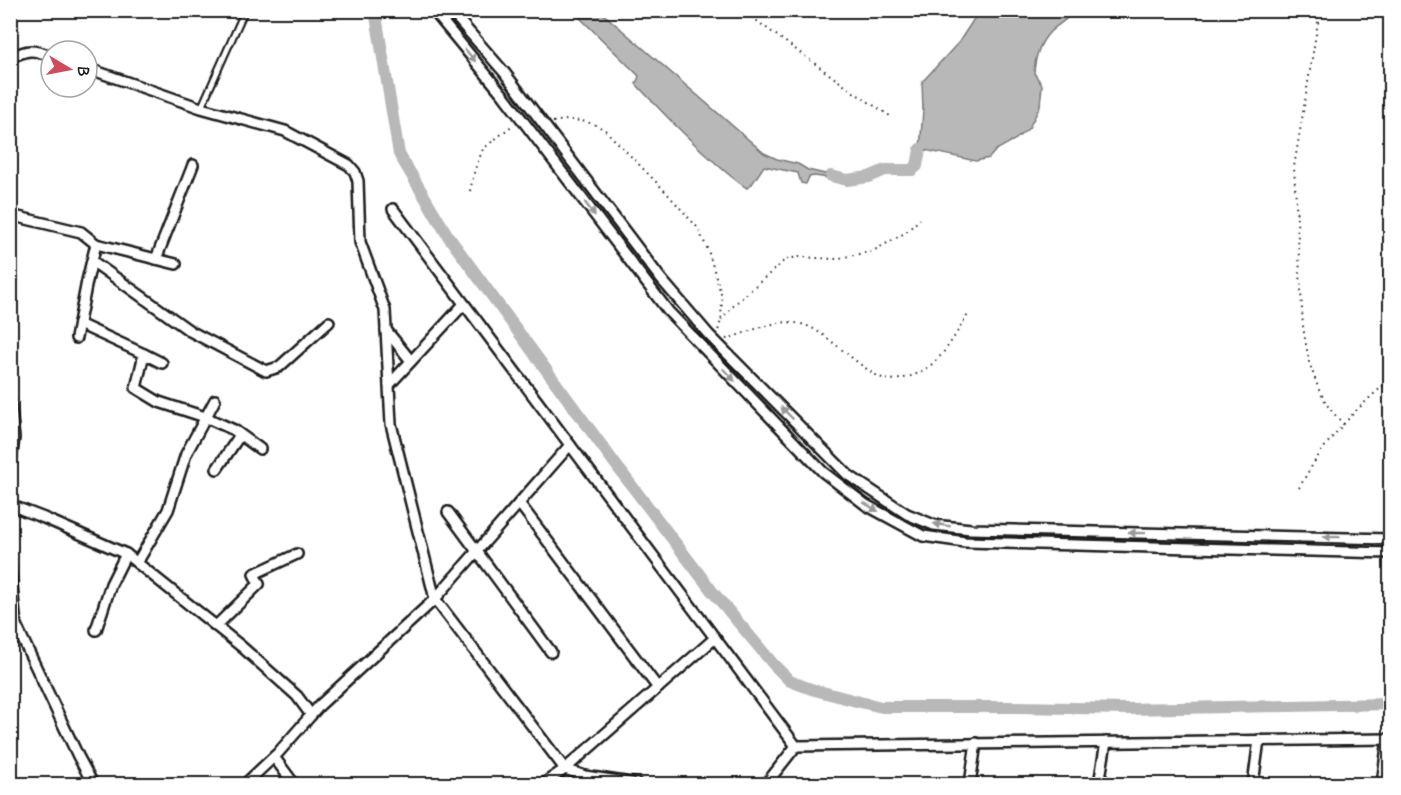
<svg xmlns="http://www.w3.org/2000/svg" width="1401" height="795" viewBox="0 0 1401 795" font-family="Mynerve,sans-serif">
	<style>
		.water { fill: #b8b8b8; stroke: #7a7a7a; stroke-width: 1.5 }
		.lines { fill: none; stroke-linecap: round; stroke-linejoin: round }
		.canal { stroke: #b8b8b8; stroke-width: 12 }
		.lane-casing { stroke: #1c1c1c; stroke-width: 9 }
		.street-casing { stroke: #1c1c1c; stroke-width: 14 }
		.path { stroke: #1c1c1c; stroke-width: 2; stroke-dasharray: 1.5 4.5; stroke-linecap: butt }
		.lane { stroke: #fff; stroke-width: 4.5 }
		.street { stroke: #fff; stroke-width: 9 }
		.oneway { fill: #999 }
	</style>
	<rect width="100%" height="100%" fill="#fff"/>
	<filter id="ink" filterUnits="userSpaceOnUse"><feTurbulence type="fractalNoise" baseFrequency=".0167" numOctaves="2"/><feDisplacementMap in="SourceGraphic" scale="12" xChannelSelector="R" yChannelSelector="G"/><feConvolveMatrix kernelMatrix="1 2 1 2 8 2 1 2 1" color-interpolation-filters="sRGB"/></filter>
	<g filter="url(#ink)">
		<!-- water -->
		<g class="water">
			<path d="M573 11H600L764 153 777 159 798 164 808 170 829 175 830 178 814 176 809 177 806 184 801 183 798 173 764 166 752 184 747 188C734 180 722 169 710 158 684 135 660 110 636 84L639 76Z"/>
			<path d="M979 11H1073C1066 22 1057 24 1049 33 1039 44 1035 58 1034 73L1042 85 1040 106 1029 128 1016 139 996 150 989 158 976 161 920 149 923 110 922 82 959 42Z"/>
		</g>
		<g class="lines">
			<!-- canal -->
			<g class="canal">
				<polyline points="375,10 399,154 448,236 616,465 712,591 774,665 790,681 811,689 860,702 882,707 1017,707 1127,709 1390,704"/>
				<polyline points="831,176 847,180 869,177 885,170 912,170 917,166 920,149"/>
			</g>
			<defs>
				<polyline id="lane" points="201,108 245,10"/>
				<g id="street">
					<polyline points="433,10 504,96 668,311 823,472 866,505 923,536 965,542 1390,553"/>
					<polyline points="450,10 504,72 661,279 709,335 848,475 907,514 934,525 971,529 1390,539"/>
					<path d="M10 58C28 49 32 49 51 56"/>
					<polyline points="87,68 201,108 285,131 349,165 355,172 358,181 360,242 385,310 391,424 435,599 565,769 585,776 638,784"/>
					<polyline points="393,209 796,746 1390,739"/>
					<polyline points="10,215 81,232 96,244 176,264"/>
					<polyline points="156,259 193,165"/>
					<polyline points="92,261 190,331 266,371 279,367 329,322"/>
					<polyline points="79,324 144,354"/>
					<polyline points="386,330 411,361"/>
					<polyline points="76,338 87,281 96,244"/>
					<polyline points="162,363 144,354 136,388 159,402 205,417 234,430 260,449"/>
					<polyline points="389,385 464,304"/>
					<polyline points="10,400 14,438 10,469"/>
					<polyline points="217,469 240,435"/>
					<polyline points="519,503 658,688"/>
					<polyline points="10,505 44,518 126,554 242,647 297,696 311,715"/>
					<polyline points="448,512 551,652"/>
					<polyline points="137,563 168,510 186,454 215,400"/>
					<polyline points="10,567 16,625 78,756 93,784"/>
					<polyline points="216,626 259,584 254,574 297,554"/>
					<polyline points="96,630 111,584 126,554"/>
					<polyline points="274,757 294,784"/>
					<polyline points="245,784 278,753 320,705 435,599 570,445"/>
					<polyline points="543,784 565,769 715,638"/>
					<polyline points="766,784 796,746"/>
					<polyline points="970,784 976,743"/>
					<polyline points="1099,784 1106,742"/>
					<polyline points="1253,784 1259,740"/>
					<polyline points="1382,784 1388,739"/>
				</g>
			</defs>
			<!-- lane casing -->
			<use href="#lane" class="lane-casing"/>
			<!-- street casing -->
			<use href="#street" class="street-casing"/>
			<!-- path -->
			<g class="path">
				<polyline points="742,10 852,91 893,118"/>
				<polyline points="1320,10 1294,167 1303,327 1309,362 1319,390 1329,408 1344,425"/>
				<path d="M553 122C571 118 589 120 605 130L664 190 697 227 708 250 722 297 721 320 718 331"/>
				<polyline points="470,191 475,169 483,149 514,124"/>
				<polyline points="721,320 736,303 786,259 800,257 835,259 873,251 905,233 920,219"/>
				<path d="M726 339C748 333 773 319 796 323 812 325 824 336 836 345 848 354 871 375 885 379 893 381 900 379 908 377 940 368 952 339 969 313"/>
				<path d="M1299 488C1306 476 1313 463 1321 452 1340 425 1365 401 1390 380"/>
			</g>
			<!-- lane -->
			<use href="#lane" class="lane"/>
			<!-- street -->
			<use href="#street" class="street"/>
		</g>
		<!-- one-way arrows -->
		<defs><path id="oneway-solid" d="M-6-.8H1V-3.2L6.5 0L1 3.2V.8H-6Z" transform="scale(1.5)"/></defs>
		<g class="oneway">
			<use href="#oneway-solid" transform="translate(470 55) rotate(50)"/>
			<use href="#oneway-solid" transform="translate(590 209) rotate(53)"/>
			<use href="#oneway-solid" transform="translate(729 375) rotate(46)"/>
			<use href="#oneway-solid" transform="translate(787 413) rotate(-135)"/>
			<use href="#oneway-solid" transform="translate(871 507) rotate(31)"/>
			<use href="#oneway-solid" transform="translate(942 525) rotate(-171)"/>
			<use href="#oneway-solid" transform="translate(1137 533) rotate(-179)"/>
			<use href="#oneway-solid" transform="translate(1332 537) rotate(-179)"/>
		</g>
	</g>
	<!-- margin -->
	<rect width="1401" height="795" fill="none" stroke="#fff" stroke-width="36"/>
	<rect x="18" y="18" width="1365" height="759" fill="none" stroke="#1c1c1c" stroke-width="2" filter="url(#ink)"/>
	<!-- north arrow -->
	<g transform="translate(69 69) rotate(100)"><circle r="28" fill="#ffffff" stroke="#a4a4a4" stroke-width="1.5"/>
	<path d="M0-4.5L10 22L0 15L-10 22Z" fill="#d1495b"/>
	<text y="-9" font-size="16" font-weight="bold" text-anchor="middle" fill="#1c1c1c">B</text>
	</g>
</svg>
